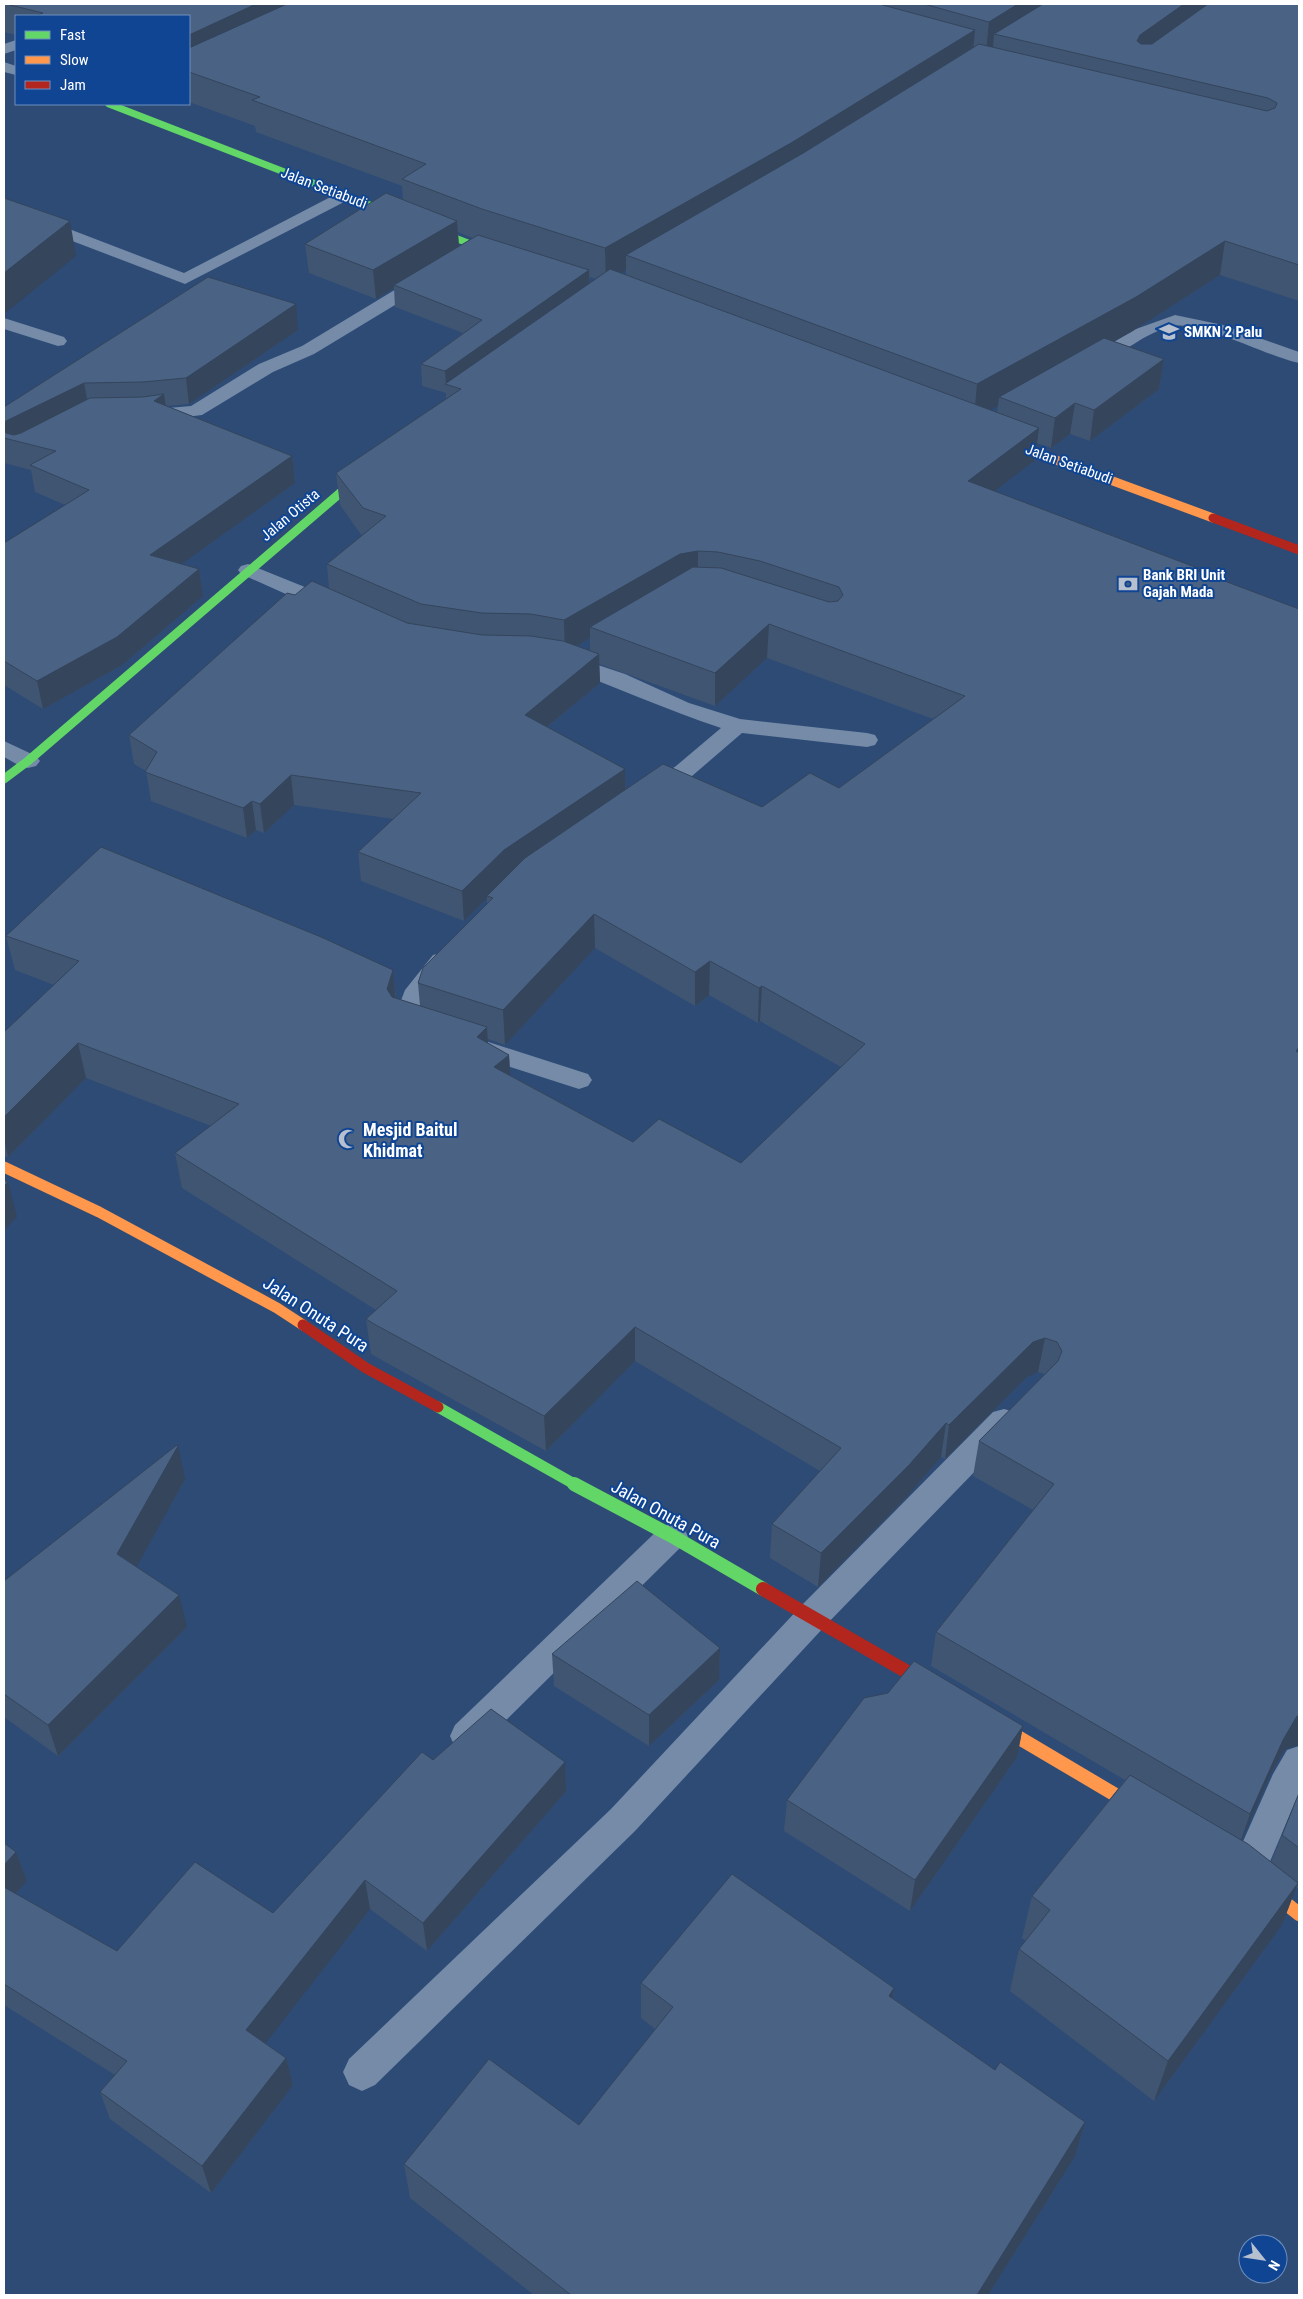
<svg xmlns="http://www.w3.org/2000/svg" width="1303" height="2299" viewBox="0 0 1303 2299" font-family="'Roboto Condensed',sans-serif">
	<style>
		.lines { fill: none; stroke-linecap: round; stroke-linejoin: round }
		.lane { fill: #758ba8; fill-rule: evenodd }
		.street { fill: #758ba8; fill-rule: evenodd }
		.fast-far3 { stroke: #63d668; stroke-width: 7 }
		.fast-far2 { stroke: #63d668; stroke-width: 9 }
		.fast-far1 { stroke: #63d668; stroke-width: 11 }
		.fast { stroke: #63d668; stroke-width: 14 }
		.slow-far2 { stroke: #ff974d; stroke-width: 9 }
		.slow-far1 { stroke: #ff974d; stroke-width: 11 }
		.slow { stroke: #ff974d; stroke-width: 14 }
		.jam-far2 { stroke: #b3261e; stroke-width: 9 }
		.jam-far1 { stroke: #b3261e; stroke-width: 11 }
		.jam { stroke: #b3261e; stroke-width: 14 }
		.wall { fill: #405572; fill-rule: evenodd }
		.shaded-wall { fill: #34455c }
		.building { fill: #4a6384; stroke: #34455c }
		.labels { text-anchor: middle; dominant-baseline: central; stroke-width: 4; stroke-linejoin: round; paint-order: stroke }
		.far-street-label { font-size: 15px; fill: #fff; stroke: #0f4593 }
		.far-poi-label { font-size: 15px; font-weight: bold; fill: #fff; stroke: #0f4593; text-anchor: start }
		.poi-label { font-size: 18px; font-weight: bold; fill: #fff; stroke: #0f4593; text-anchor: start }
		.street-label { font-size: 18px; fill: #fff; stroke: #0f4593 }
	</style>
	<rect width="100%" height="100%" fill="#2d4b75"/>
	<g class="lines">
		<!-- lane -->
		<g class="lane">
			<polygon points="16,40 16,50 4,54 4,44"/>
			<polygon points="342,191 348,192 350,196 348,200 185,284 4,215 4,204 184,273"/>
			<path d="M1175 315 1223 325 1299 352V363C1268 357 1202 321 1174 326 1149 330 1119 355 1097 368L1090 370 1083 368 1081 364 1083 360 1136 329Z"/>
		</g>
		<!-- street -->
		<g class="street">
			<polygon points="4,62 16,66 16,75 4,72"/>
			<polygon points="427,273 433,274 436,278 433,282 314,354 273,372 202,415 145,422 138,420 135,416 138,412 145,410 191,406 259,364 302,346 421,274"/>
			<polygon points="4,318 64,337 67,341 64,345 58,346 4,329"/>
			<polygon points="248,564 342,602 345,607 342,612 334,613 326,612 241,574 238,570 241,566"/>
			<path d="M568 655 625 674 689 703 740 719 867 733 875 735 878 740 875 745 867 747 742 733 692 776 658 799 650 801 642 799 638 794 642 789 676 766 721 728C666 710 615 686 560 667L557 662 560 657Z"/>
			<polygon points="4,741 36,756 40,761 36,766 28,768 20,766 4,757"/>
			<polygon points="442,953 451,955 455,961 426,998 420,1019 429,1022 433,1028 429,1034 420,1037 396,1030 392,1024 405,990 433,955"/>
			<polygon points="473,1037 588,1074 592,1080 588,1086 579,1089 464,1052 460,1046 464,1040"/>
			<polygon points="1004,1409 1015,1412 1019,1421 1015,1430 825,1626 635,1831 375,2085 362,2091 349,2085 343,2072 349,2059 611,1809 801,1606 993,1412"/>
			<polygon points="672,1523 683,1527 688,1536 683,1545 479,1747 467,1751 455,1747 450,1736 455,1725 661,1527"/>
			<polygon points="1299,1746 1299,1793 1260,1885 1247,1889 1234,1885 1229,1873 1273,1774 1287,1750"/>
		</g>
		<!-- fast-far3 -->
		<polyline class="fast-far3" points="109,104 499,255"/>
		<!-- fast-far2 -->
		<polyline class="fast-far2" points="4,779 28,761 368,469"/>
		<!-- fast-far1 -->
		<polyline class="fast-far1" points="438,1407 576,1485"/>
		<!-- fast -->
		<polyline class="fast" points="574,1484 672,1536 763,1589"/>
		<!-- slow-far2 -->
		<polyline class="slow-far2" points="1002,440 1213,518"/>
		<!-- slow-far1 -->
		<polyline class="slow-far1" points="4,1167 99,1212 277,1308 303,1325"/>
		<!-- slow -->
		<g class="slow">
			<polyline points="989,1720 1146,1813"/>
			<polyline points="1259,1882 1299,1914"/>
		</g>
		<!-- jam-far2 -->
		<polyline class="jam-far2" points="1213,518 1299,550"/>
		<!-- jam-far1 -->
		<polyline class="jam-far1" points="303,1325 366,1368 438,1407"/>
		<!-- jam -->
		<polyline class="jam" points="763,1589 937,1689"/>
	</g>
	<!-- wall -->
	<g class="wall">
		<path d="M4 4H1299V301L1220 275 1131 332 1113 341 1164 359 1159 389 1090 441 1070 434 1051 448 1037 443 1035 460 994 491 1200 569V572L1285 1749 1271 1773 1241 1840 1271 1862 1282 1835 1299 1793V1890L1296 1887 1282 1925 1154 2101 1010 1991 1019 1949 1026 1941 1022 1938 1032 1896 1125 1780 931 1666 936 1632 1033 1510 973 1476 979 1441 1045 1374 1038 1372 1027 1377 945 1459 941 1457 905 1499 818 1587 770 1558 772 1524 820 1471 635 1361 546 1451 378 1358 371 1354 366 1319 376 1310 182 1188 175 1153 211 1126 86 1078 8 1157 4 1156V1032L54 985 15 970 6 936 393 970 396 998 420 1006 418 983 487 904V898L464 921 361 881 358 852 394 819 294 805 264 833 256 830 247 838 151 801 146 771 134 764 129 735 295 595 329 589 327 564 362 536 340 505 336 473 446 399V393L422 386 421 364 463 333 395 307 394 288 376 299 309 273 305 244 403 200 402 186 256 132 255 126 189 102V16H16V37V35L4 32ZM458 232 473 238 459 247ZM626 270V275L621 273ZM590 277 596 279 590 283ZM998 406 997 413 990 410ZM590 638V651L577 646ZM767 658 933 719 839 788 762 807 626 790 625 769 547 727 600 683 599 664 715 706ZM595 948 695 1006 709 995 758 1023 760 1021 841 1067 741 1163 633 1142 510 1075 509 1055 488 1043V1039L505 1045Z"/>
		<polygon points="208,277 298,330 189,404 167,406 292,456 295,483 181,564 199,569 203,596 122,665 43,709 4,685 4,543 65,505 35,492 31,470 4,463 4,407"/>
		<polygon points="185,1479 136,1567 187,1627 58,1756 4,1717 4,1581"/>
		<polygon points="720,1648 719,1680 649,1746 554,1686 552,1654"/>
		<polygon points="1023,1726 1017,1757 910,1911 784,1831 787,1800"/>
		<polygon points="433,1760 565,1762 566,1791 427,1951 370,1909 265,2043 286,2058 293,2085 211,2193 110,2119 100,2092 115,2075 4,2005 4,1843 16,1852 27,1881 15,1894 117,1951 273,1913"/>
		<polygon points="641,1983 894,1988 893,1998 995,2070 1085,2122 1075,2156 988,2295 534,2295 410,2198 404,2164 579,2125 655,2029 641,2018"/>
	</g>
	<!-- shaded-wall -->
	<g class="shaded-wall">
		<polygon points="256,4 324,4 189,67 189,35"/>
		<polygon points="1018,4 1063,4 994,34 993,48 986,52 989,22"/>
		<polygon points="1184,4 1217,4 1136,65 1137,41 1140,35"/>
		<polygon points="975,30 972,61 626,255 626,270 606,282 605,248"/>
		<polygon points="70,221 76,256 4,314 4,273"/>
		<polygon points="457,221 459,249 394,285 394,288 376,299 373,270"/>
		<polygon points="1225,241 1220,275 1131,332 1008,400 999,397 998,406 974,419 977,384"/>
		<polygon points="589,270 590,292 446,384 445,371"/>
		<polygon points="296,304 298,330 189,404 186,378"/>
		<polygon points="1164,359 1159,389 1090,441 1094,410"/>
		<polygon points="84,383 89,409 23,442 4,438 4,424 6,421"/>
		<polygon points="164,394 168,421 154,401"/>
		<polygon points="1075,403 1070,434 1051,448 1055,418"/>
		<polygon points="1039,428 1035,460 965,514 968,481"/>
		<polygon points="292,456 295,483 155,583 150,555"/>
		<polygon points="698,551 698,584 590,627 590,638 565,653 564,620 680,554"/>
		<polygon points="199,569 203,596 122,665 43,709 37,681"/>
		<polygon points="769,624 767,658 715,706 715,673"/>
		<polygon points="599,654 600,683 526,744 525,715"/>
		<polygon points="625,769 626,798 487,896 487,898 464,921 462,891 504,850"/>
		<polygon points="291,775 294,805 264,833 260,804"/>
		<polygon points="252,801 256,830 247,838 243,808"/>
		<polygon points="594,914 595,948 505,1045 503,1010"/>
		<polygon points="710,961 709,995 695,1006 695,972"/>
		<polygon points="393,970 396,1004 387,989"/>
		<polygon points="762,986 760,1021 758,1023 759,988"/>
		<polygon points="487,1027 489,1062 477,1037"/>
		<polygon points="78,1043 86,1078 8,1157 4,1139 4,1117"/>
		<polygon points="509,1055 511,1089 494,1067"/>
		<polygon points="8,1182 17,1217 4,1230 4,1186"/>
		<polygon points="635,1327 635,1361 546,1451 544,1416"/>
		<polygon points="1045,1338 1038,1372 1027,1377 945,1459 949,1425 1033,1342"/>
		<polygon points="946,1423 941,1457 905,1499 818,1587 821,1553"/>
		<polygon points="178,1446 185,1479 126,1586 117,1554"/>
		<polygon points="179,1595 187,1627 58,1756 48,1725"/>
		<polygon points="720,1648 719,1680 649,1746 649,1715"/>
		<polygon points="1297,1716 1299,1716 1299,1745 1285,1749 1271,1773 1239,1846 1250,1814 1283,1740"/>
		<polygon points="1023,1726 1017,1757 910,1911 915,1880"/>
		<polygon points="565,1762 566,1791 427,1951 423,1923"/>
		<polygon points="16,1852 27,1881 4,1906 4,1865"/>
		<polygon points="365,1880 370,1909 254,2058 246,2030"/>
		<polygon points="1298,1883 1282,1925 1154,2101 1168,2061"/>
		<polygon points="894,1988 889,2024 889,1996"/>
		<polygon points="286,2058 293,2085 211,2193 202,2166"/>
		<polygon points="1085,2122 1075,2156 988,2295 977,2295"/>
	</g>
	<!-- building -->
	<g class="building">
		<polygon points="6,4 256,4 189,35 189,16 36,16 43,13"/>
		<polygon points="287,4 879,4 975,30 791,143 605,248 482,209 402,179 426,164 252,100 260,97 189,72 189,48"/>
		<polygon points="924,4 1018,4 989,22"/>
		<polygon points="1043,4 1184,4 1140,35 1137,41 1141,44 1152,44 1208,4 1299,4 1299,265 1225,241 1136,297 977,384 626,255 805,152 979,44 1267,111 1275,108 1277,103 1268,98 994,34"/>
		<polygon points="386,193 457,221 373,270 305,244"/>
		<polygon points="4,198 70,221 4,273"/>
		<polygon points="478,235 589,270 445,371 421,364 482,320 394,285"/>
		<polygon points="610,269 1039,428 968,481 1200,569 1198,571 1299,609 1299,1047 1296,1051 1299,1053 1299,1716 1297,1716 1283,1740 1250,1814 936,1632 1054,1484 979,1441 1058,1361 1062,1351 1057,1342 1045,1338 1033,1342 949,1425 946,1423 909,1465 821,1553 772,1524 841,1448 635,1327 544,1416 374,1324 366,1319 397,1291 175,1153 239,1104 78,1043 4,1117 4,1032 79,961 6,936 101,847 321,937 393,970 387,989 392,997 487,1027 477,1037 509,1055 494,1067 633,1142 659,1119 741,1163 865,1044 762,986 759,988 710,961 695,972 594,914 503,1010 418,983 423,968 493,898 487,896 525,858 663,764 762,807 810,773 839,788 965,696 769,624 715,673 590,627 693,567 721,568 829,602 838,601 843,595 839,587 760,561 718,552 698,551 680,554 564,620 531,614 482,613 421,604 327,564 386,516 363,508 336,473 461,389 445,384"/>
		<polygon points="208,277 296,304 186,378 143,382 84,383 6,421 4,424 4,407"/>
		<polygon points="1104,338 1164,359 1094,410 1075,403 1055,418 999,397"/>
		<polygon points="164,394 154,401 292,456 150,555 199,569 117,637 37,681 4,661 4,543 89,490 30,465 56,451 4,438 4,430 6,433 14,435 21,433 90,398 143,397"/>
		<polygon points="312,581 407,623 482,635 531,636 563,641 599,654 525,715 625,769 504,850 462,891 358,852 421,793 291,775 260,804 252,801 243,808 145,772 157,752 129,735 287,593 295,595"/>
		<polygon points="4,1180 8,1182 4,1186"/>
		<polygon points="177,1445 178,1446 117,1554 179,1595 48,1725 4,1694 4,1581"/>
		<polygon points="637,1581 720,1648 649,1715 552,1654"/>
		<polygon points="914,1661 1023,1726 915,1880 787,1800 864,1698 888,1693"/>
		<polygon points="491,1709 565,1762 423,1923 365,1880 246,2030 286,2058 202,2166 100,2092 127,2061 4,1984 4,1887 117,1951 195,1862 273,1913 422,1752 433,1760"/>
		<polygon points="1130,1775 1248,1844 1298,1883 1168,2061 1019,1949 1050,1910 1032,1896"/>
		<polygon points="1299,1793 1299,1848 1282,1835"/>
		<polygon points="4,1843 16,1852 4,1865"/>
		<polygon points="732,1874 894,1988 889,1996 995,2070 1000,2062 1085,2122 977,2295 571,2295 404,2164 489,2059 579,2125 673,2007 641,1983"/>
	</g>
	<!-- icons -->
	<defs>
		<symbol id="school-bare" viewBox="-9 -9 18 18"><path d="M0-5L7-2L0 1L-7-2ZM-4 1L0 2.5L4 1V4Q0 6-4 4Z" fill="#b6c0cf" stroke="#0f4593" stroke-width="2.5" paint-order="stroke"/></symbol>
		<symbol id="bank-bare" viewBox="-9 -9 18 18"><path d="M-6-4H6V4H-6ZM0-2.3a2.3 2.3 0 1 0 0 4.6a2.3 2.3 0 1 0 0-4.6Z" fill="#b6c0cf" stroke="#0f4593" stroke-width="2.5" paint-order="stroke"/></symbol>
		<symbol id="mosque-bare" viewBox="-9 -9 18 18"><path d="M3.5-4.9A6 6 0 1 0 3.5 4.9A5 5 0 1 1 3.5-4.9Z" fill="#b6c0cf" stroke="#0f4593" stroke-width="2.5" paint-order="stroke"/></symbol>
	</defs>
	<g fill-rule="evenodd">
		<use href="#school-bare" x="1155" y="318" width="28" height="28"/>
		<use href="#bank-bare" x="1114" y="570" width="28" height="28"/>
		<use href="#mosque-bare" x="334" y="1125" width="28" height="28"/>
	</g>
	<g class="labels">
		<!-- far-street labels -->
		<g class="far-street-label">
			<text transform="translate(324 188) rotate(21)">Jalan Setiabudi</text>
			<text transform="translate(1069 464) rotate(20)">Jalan Setiabudi</text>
			<text transform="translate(290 515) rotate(-40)">Jalan Otista</text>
		</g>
		<!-- far-poi labels -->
		<g class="far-poi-label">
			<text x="1184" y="332">SMKN 2 Palu</text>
			<text x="1143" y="575">Bank BRI Unit<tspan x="1143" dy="17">Gajah Mada</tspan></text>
		</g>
		<!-- poi labels -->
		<g class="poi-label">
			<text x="363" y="1129">Mesjid Baitul<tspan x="363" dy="21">Khidmat</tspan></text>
		</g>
		<!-- street labels -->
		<g class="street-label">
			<text transform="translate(316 1314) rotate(33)">Jalan Onuta Pura</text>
			<text transform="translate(666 1514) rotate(29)">Jalan Onuta Pura</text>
		</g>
	</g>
	<!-- border -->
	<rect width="1303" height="2299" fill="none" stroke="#ffffff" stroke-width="10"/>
	<!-- legend -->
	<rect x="15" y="15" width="175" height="90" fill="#0f4593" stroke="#6f8fbe"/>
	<rect x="25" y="31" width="25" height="8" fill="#63d668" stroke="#6f8fbe"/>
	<text x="60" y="40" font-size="15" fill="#ffffff">Fast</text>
	<rect x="25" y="56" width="25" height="8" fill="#ff974d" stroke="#6f8fbe"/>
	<text x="60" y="65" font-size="15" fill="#ffffff">Slow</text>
	<rect x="25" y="81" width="25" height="8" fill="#b3261e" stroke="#6f8fbe"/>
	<text x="60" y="90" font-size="15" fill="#ffffff">Jam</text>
	<!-- north arrow -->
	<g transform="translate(1263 2259) rotate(120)"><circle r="24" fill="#0f4593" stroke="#6f8fbe"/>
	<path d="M0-4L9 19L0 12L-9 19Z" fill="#b6c0cf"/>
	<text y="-8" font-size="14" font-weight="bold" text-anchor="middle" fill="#ffffff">N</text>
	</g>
</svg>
